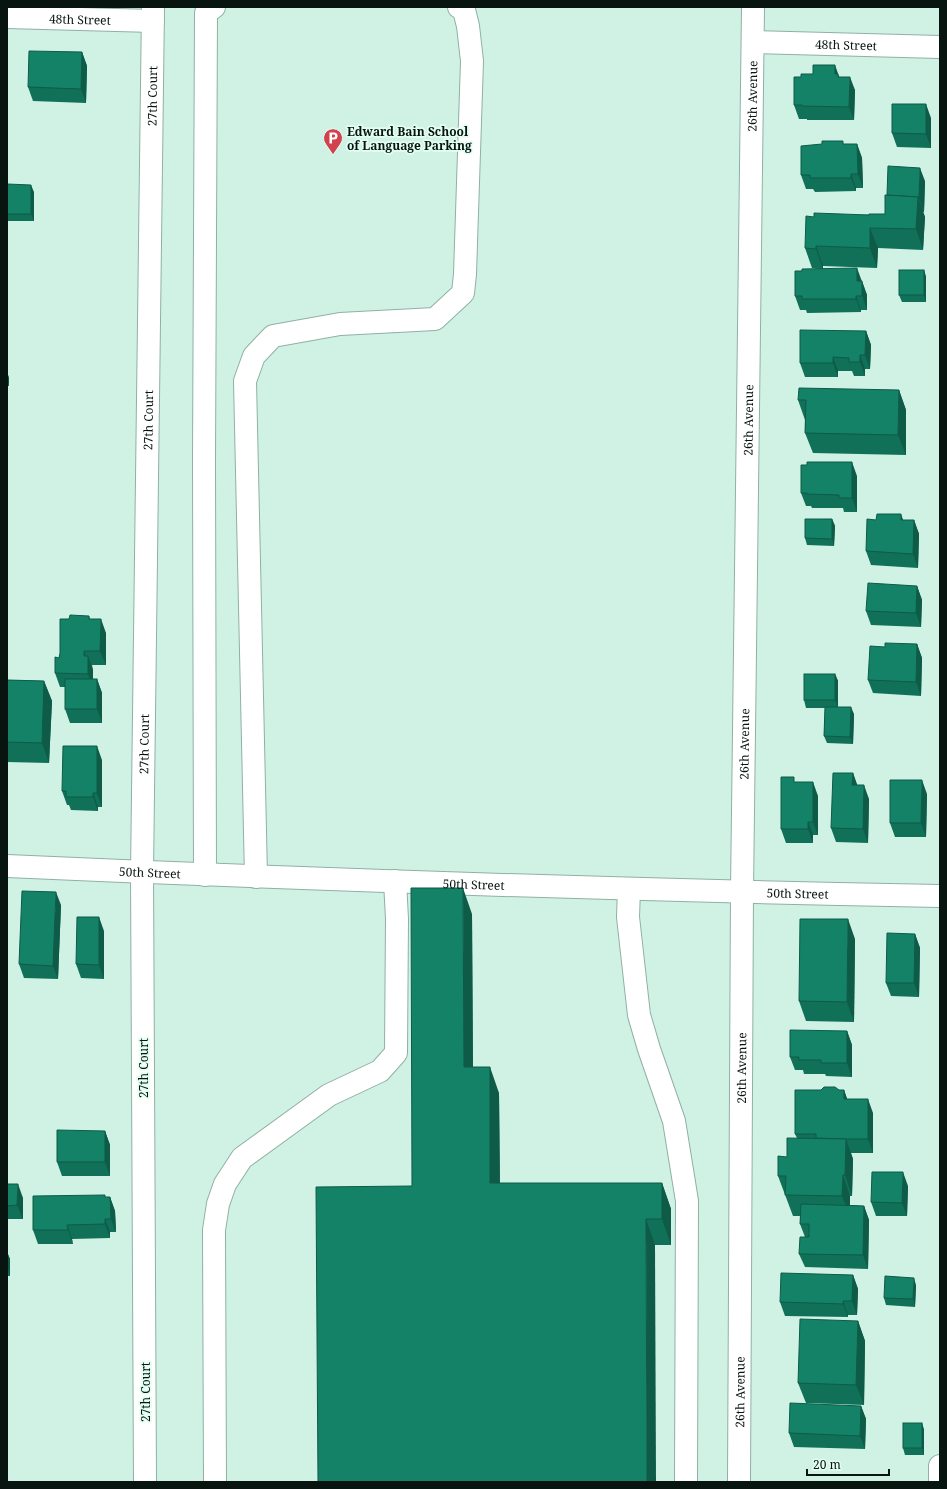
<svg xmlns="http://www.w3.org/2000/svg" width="947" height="1489" viewBox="0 0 947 1489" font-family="'Noto Serif',serif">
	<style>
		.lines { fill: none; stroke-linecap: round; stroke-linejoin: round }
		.minor-casing { stroke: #90b0a4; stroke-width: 24 }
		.minor { stroke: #fff; stroke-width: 22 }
		.wall { fill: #117058 }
		.shaded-wall { fill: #0e5b47 }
		.building { fill: #148266; stroke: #0e5b47 }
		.labels { text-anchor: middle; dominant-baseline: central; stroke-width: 3.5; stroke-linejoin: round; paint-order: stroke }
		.street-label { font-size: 12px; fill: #08140f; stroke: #e2fef3 }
		.poi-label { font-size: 12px; font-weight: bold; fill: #08140f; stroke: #e2fef3; text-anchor: start }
	</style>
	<rect width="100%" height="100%" fill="#d0f2e5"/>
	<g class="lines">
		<defs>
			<g id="minor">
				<path id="s1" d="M7 17 153 21"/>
				<path id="s2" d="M753 42 940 47"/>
				<path id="s3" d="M7 866C318 880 629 890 940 896"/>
				<polyline points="205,875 204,462 206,13 214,7"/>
				<polyline points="256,877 245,381 254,356 273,336 340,324 435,319 463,293 465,274 472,61 468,26 464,10 459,7"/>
				<polyline points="629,889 628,917 639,1015 649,1049 674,1121 687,1201 686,1482"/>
				<path id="s4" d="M145 1482 142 872 153 7"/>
				<polyline points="215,1482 214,1230 218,1204 225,1184 242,1158 329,1095 380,1071 396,1053 397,919 395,881"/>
				<path id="s5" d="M739 1482 742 892 753 7"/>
				<polyline points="940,1482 940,1466"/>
			</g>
		</defs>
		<!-- minor casing -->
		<use href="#minor" class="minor-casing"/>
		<!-- minor -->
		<use href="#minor" class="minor"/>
	</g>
	<!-- wall -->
	<g class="wall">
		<polygon points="82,52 87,66 86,103 33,101 28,87"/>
		<polygon points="840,77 855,90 854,120 807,120 807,119 799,119 794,105"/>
		<polygon points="931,118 931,148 897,147 892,133"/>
		<polygon points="844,144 857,144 862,158 863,188 856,188 856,191 815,192 813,189 806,189 801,175"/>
		<polygon points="925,181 924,212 923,212 925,217 923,250 878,248 877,268 823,266 823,269 812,268 805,248 814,217 885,214 887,195"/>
		<polygon points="7,184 34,192 34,221 7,221"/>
		<polygon points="924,270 926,277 926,302 902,302 899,295"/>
		<polygon points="862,281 867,295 867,310 861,310 861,312 807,313 806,310 800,310 795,296"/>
		<polygon points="866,331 871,345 870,369 865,369 865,376 854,376 852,371 838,371 838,377 805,377 800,363"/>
		<polygon points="7,372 9,378 9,386 7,386"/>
		<polygon points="899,390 906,410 906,455 813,453 805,433 805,420 798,400"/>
		<polygon points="857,476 857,512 844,512 843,508 812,508 811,506 806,506 801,493"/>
		<polygon points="832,519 835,526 834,546 807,545 805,538"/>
		<polygon points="903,520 914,520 919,534 918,568 871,565 866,551"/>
		<polygon points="917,586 922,600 921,627 871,625 866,611"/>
		<polygon points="89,616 90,619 106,633 106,665 92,665 93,670 93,679 97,679 102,693 102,723 70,723 65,709 65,687 60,687 55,673 69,619"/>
		<polygon points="917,644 922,658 921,696 873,693 868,680 885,647"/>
		<polygon points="835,674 838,681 838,707 854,714 853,744 827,743 824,736 825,708 806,708 804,700"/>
		<polygon points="7,680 44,681 52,701 49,763 7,762"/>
		<polygon points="102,760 102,807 98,807 98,811 71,810 69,805 67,805 62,791"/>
		<polygon points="853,773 857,785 869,799 868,843 836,842 831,828"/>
		<polygon points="797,782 818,796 818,835 813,835 813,843 786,843 781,829"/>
		<polygon points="927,794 926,837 895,837 890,823"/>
		<polygon points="61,905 58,979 24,978 19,964"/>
		<polygon points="472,914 473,1067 499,1093 500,1183 662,1183 671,1209 671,1245 655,1245 412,1186"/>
		<polygon points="104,931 104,979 81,978 76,964"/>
		<polygon points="915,934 920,948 919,997 891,996 886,983"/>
		<polygon points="855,939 854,1022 806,1021 799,1001"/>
		<polygon points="847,1031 852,1045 852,1077 826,1076 825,1074 804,1074 803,1070 795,1070 790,1057"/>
		<polygon points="839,1090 844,1090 847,1099 873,1113 873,1153 851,1153 853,1159 852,1196 850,1196 850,1205 864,1206 869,1220 868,1269 805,1267 799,1254 805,1237 800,1224 800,1216 793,1216 778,1176 797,1138 795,1134"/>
		<polygon points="105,1131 110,1145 110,1176 62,1176 57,1162"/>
		<polygon points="7,1184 23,1198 23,1219 7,1219"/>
		<polygon points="908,1186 907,1216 876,1216 871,1202"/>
		<polygon points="105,1195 105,1197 110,1197 115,1211 116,1232 110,1232 110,1238 72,1239 73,1244 38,1244 33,1230"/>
		<polygon points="7,1252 10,1259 10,1276 7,1276"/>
		<polygon points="853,1275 858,1289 857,1315 848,1315 848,1317 785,1316 780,1302"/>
		<polygon points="916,1285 915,1307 886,1305 884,1298"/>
		<polygon points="858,1321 865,1341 864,1405 806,1403 798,1383"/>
		<polygon points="861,1406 866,1419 865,1449 794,1447 789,1433"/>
		<polygon points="922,1423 924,1430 924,1455 905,1455 903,1448"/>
	</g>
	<!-- shaded-wall -->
	<g class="shaded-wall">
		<polygon points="82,52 87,66 86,103 81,89"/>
		<polygon points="835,65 840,79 835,74"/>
		<polygon points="850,77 855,90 854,120 849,107"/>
		<polygon points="926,104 931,118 931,148 926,134"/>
		<polygon points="857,144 862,158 863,188 858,174"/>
		<polygon points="920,168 925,181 924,212 919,198"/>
		<polygon points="851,174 856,188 856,191 851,178"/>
		<polygon points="31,185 34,192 34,221 31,214"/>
		<polygon points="918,197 925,217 923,250 916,229"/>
		<polygon points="870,228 878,248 877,268 870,248"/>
		<polygon points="816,246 823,266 823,269 816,249"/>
		<polygon points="857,268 867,295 867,310 857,281"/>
		<polygon points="924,270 926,277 926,302 924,295"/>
		<polygon points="856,296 861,310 861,312 856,299"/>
		<polygon points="866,331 871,345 870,369 865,355"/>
		<polygon points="860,355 865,369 865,376 860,362"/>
		<polygon points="833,357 838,371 838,377 833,363"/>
		<polygon points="7,372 9,378 9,386 7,380"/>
		<polygon points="899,390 906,410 906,455 898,435"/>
		<polygon points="852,462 857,476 857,512 852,498"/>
		<polygon points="901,514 906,528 901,520"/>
		<polygon points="832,519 835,526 834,546 832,539"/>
		<polygon points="914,520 919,534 918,568 913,554"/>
		<polygon points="917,586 922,600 921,627 916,613"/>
		<polygon points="101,619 106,633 106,665 100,651"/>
		<polygon points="917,644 922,658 921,696 916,682"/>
		<polygon points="84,651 88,664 88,656 93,670 93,688 88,674 84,656"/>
		<polygon points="835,674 838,681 838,708 835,700"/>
		<polygon points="97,679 102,693 102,723 97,709"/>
		<polygon points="44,681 52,701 49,763 42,743"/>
		<polygon points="851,707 854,714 853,744 850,737"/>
		<polygon points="97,746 102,760 102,807 97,793"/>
		<polygon points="853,773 858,787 852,785"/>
		<polygon points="922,780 927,794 926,837 921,823"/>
		<polygon points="813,782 818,796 818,835 813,822"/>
		<polygon points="864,785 869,799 868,843 863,829"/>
		<polygon points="93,793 98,807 98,811 93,797"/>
		<polygon points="808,822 813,835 813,843 808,829"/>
		<polygon points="463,888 472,914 473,1093 464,1067"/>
		<polygon points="56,892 61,905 58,979 53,966"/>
		<polygon points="99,917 104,931 104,979 99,965"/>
		<polygon points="848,919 855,939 854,1022 847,1002"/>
		<polygon points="915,934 920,948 919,997 914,983"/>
		<polygon points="847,1031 852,1045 852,1077 847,1063"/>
		<polygon points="490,1067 499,1093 500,1209 490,1183"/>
		<polygon points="844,1090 849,1104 844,1099"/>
		<polygon points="868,1099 873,1113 873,1153 868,1139"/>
		<polygon points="105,1131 110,1145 110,1176 105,1162"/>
		<polygon points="846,1139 853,1159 852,1196 845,1175"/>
		<polygon points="903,1172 908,1186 907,1216 902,1203"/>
		<polygon points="843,1175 850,1196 850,1216 842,1196"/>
		<polygon points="662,1183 671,1209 671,1245 662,1219"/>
		<polygon points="18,1184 23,1198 23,1219 17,1205"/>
		<polygon points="110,1197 115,1211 116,1232 111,1219"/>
		<polygon points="864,1206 869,1220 868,1269 863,1255"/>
		<polygon points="105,1219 110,1232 110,1238 105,1224"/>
		<polygon points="646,1219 655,1245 656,1482 647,1482"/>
		<polygon points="67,1225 72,1239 73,1244 68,1230"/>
		<polygon points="7,1252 10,1259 10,1276 8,1269"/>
		<polygon points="853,1275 858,1289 857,1315 852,1301"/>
		<polygon points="914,1278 916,1285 915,1307 913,1299"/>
		<polygon points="843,1301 848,1315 848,1317 843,1304"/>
		<polygon points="858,1321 865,1341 864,1405 856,1385"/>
		<polygon points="861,1406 866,1419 865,1449 860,1436"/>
		<polygon points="922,1423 924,1430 924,1455 922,1448"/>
	</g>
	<!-- building -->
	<g class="building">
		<polygon points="29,51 82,52 81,89 28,87"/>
		<polygon points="813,65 835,65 835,74 838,74 838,77 850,77 849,107 802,106 802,105 794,105 794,77 801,77 801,74 813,74"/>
		<polygon points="892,104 926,104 926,134 892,133"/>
		<polygon points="822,141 843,141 843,144 857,144 858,174 851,174 851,178 810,178 810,175 801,175 801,146 822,144"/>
		<polygon points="888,166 920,168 919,198 918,198 918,197 887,195"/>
		<polygon points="7,184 31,185 31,214 7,214"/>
		<polygon points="885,195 918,197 916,229 870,228 870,248 816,246 816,249 805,248 806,216 814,217 814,213 869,215 869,214 885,214"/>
		<polygon points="857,268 857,281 862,281 862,296 856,296 856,299 802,299 802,296 795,296 795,271 802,271 802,269"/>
		<rect x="899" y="270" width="25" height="25"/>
		<polygon points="800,330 866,331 865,355 860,355 860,362 849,362 849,358 833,357 833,363 800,363"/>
		<polygon points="799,388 899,390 898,435 805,433 806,400 798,400"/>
		<polygon points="807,462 852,462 852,498 839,498 839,495 807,494 807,493 801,493 801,465 807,465"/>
		<polygon points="877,514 901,514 901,520 914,520 913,554 866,551 867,519 876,520"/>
		<polygon points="805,519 832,519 832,539 805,538"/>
		<polygon points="868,583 917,586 916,613 866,611"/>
		<polygon points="70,615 89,616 89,619 101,619 100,651 84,651 84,656 88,656 88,674 55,673 55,657 59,658 60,653 60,619 69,619"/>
		<polygon points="885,643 917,644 916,682 868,680 870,646 885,647"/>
		<rect x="804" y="674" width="31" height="26"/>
		<rect x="65" y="679" width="32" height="30"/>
		<polygon points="7,680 44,681 42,743 7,742"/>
		<polygon points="825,707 851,707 850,737 824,736"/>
		<polygon points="63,746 97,746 97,793 93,793 93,797 66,797 66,791 62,791"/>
		<polygon points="833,773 853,773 852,785 864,785 863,829 831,828"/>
		<polygon points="781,777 794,777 794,782 813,782 813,822 808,822 808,829 781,829"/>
		<polygon points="890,780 922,780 921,823 890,823"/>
		<polygon points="411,888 463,888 464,1067 490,1067 490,1183 662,1183 662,1219 646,1219 647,1482 318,1482 316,1187 412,1186"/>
		<polygon points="22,891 56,892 53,966 19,964"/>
		<polygon points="77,917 99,917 99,965 76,964"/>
		<polygon points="800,919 848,919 847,1002 799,1001"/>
		<polygon points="887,933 915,934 914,983 886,983"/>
		<polygon points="790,1030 847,1031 847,1063 821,1063 821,1060 799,1060 799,1057 790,1057"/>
		<polygon points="824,1087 835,1087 839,1090 844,1090 844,1099 868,1099 868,1139 846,1139 816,1138 816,1134 795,1134 795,1090 821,1090"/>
		<polygon points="57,1130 105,1131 105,1162 57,1162"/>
		<polygon points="787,1138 846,1139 845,1175 843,1175 842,1196 785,1195 786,1176 778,1176 778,1156 787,1157"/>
		<polygon points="872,1172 903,1172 902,1203 871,1202"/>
		<polygon points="7,1184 18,1184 17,1205 7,1206"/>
		<polygon points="105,1195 105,1197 110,1197 111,1219 105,1219 105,1224 67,1225 68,1230 33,1230 33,1196"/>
		<polygon points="801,1204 864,1206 863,1255 799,1254 800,1237 809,1237 809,1224 800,1224"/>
		<polygon points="7,1252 8,1269 7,1269"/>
		<polygon points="781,1273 853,1275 852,1301 843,1301 843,1304 780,1302"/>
		<polygon points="885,1276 914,1278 913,1299 884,1298"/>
		<polygon points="800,1319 858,1321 856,1385 798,1383"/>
		<polygon points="790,1403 861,1406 860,1436 789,1433"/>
		<rect x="903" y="1423" width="19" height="25"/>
	</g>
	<!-- icons -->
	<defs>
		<symbol id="parking-pin" viewBox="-11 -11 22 30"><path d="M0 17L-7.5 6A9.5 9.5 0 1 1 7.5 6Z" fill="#d2424e" stroke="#e2fef3"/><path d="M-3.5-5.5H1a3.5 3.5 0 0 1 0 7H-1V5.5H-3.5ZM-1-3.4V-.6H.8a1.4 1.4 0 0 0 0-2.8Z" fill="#fff"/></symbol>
	</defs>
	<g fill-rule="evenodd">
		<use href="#parking-pin" x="322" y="127" width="22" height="30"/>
	</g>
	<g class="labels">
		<!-- street labels -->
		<g class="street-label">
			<text stroke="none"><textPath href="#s1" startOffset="73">48th Street</textPath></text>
			<text stroke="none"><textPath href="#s2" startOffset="93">48th Street</textPath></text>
			<text stroke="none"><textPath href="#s4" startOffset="1386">27th Court</textPath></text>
			<text stroke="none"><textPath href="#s5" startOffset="1386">26th Avenue</textPath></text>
			<text stroke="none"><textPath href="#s4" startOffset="1062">27th Court</textPath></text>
			<text stroke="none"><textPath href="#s5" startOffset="1062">26th Avenue</textPath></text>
			<text stroke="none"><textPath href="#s4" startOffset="738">27th Court</textPath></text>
			<text stroke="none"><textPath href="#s5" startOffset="738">26th Avenue</textPath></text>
			<text stroke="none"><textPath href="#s3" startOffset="143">50th Street</textPath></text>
			<text stroke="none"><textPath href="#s3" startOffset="467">50th Street</textPath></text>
			<text stroke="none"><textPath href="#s3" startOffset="791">50th Street</textPath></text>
			<text transform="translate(143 1068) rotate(-90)">27th Court</text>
			<text stroke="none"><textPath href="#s5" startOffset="414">26th Avenue</textPath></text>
			<text transform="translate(145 1392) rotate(-90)">27th Court</text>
			<text stroke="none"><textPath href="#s5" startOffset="90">26th Avenue</textPath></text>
		</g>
		<!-- poi labels -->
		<g class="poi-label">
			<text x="347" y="131">Edward Bain School<tspan x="347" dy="14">of Language Parking</tspan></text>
		</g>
	</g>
	<!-- border -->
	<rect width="947" height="1489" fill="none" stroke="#08140f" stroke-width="16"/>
	<!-- scale -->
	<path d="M807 1469v6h82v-6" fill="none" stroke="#08140f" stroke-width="2"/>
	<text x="813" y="1469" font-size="12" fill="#08140f" stroke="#e2fef3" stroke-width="3" paint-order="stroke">20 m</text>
</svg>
